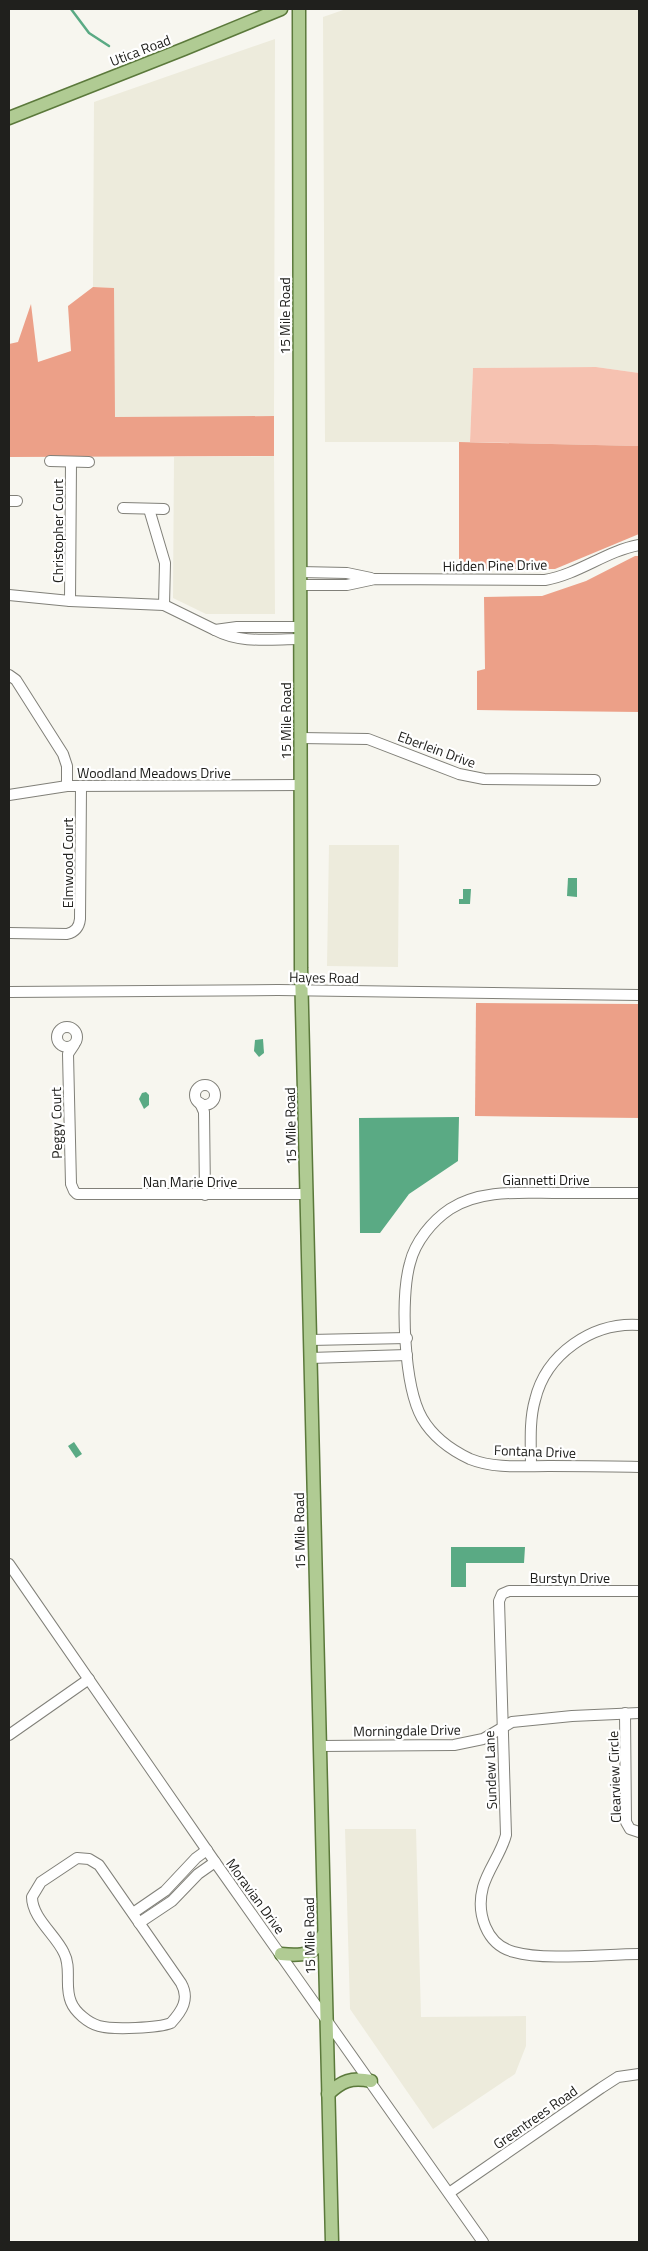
<svg xmlns="http://www.w3.org/2000/svg" width="648" height="2251" viewBox="0 0 648 2251" font-family="'Titillium Web',sans-serif">
	<style>
		.built { fill: #edebdc }
		.green { fill: #f6c2b1 }
		.forest { fill: #eca088 }
		.water { fill: #5aaa84 }
		.lines { fill: none; stroke-linecap: round; stroke-linejoin: round }
		.stream { stroke: #5aaa84; stroke-width: 2.5 }
		.minor-casing { stroke: #818079; stroke-width: 12 }
		.major-casing { stroke: #5b793b; stroke-width: 15 }
		.minor { stroke: #fff; stroke-width: 10 }
		.major { stroke: #b0cb93; stroke-width: 12 }
		.labels { text-anchor: middle; dominant-baseline: central; stroke-width: 4.5; stroke-linejoin: round; paint-order: stroke }
		.street-label { font-size: 14px; fill: #20201d; stroke: #fff }
	</style>
	<rect width="100%" height="100%" fill="#f7f6ef"/>
	<!-- built -->
	<g class="built">
		<polygon points="346,9 639,9 639,373 596,367 473,368 470,442 325,442 323,17"/>
		<polygon points="275,39 274,416 114,417 114,288 93,287 94,102"/>
		<polygon points="274,456 275,614 206,614 173,598 174,457"/>
		<polygon points="329,845 399,845 398,967 327,966"/>
		<polygon points="345,1829 416,1829 421,2017 526,2016 526,2046 515,2074 433,2129 350,2009"/>
	</g>
	<!-- green -->
	<polygon class="green" points="596,367 639,373 639,446 470,442 473,368"/>
	<!-- forest -->
	<g class="forest">
		<polygon points="93,287 114,288 115,417 274,416 274,456 9,457 9,344 18,342 31,304 38,362 71,351 68,306"/>
		<polygon points="459,442 639,446 639,534 555,569 459,569"/>
		<polygon points="635,556 639,556 639,712 477,710 477,671 485,669 484,597 542,596 586,581"/>
		<polygon points="476,1003 639,1004 639,1118 475,1116"/>
	</g>
	<!-- water -->
	<g class="water">
		<polygon points="568,878 577,878 577,897 567,896"/>
		<polygon points="463,889 471,889 470,904 459,904 459,899 463,899"/>
		<polygon points="263,1039 264,1053 259,1057 254,1051 255,1040"/>
		<polygon points="142,1093 146,1092 149,1095 149,1105 144,1109 139,1099"/>
		<polygon points="459,1117 458,1161 409,1194 380,1233 360,1233 359,1118"/>
		<polygon points="74,1442 82,1454 76,1458 68,1446"/>
		<polygon points="451,1547 525,1547 524,1563 466,1563 466,1587 451,1587"/>
	</g>
	<g class="lines">
		<!-- stream -->
		<polyline class="stream" points="71,9 89,33 109,46"/>
		<defs>
			<g id="minor">
				<polyline points="50,461 89,462"/>
				<polyline points="9,501 17,501"/>
				<polyline points="123,508 164,509"/>
				<polyline points="149,509 165,563 164,605"/>
				<polyline points="300,572 347,573 371,578"/>
				<path d="M300 585H347L375 579 545 580C579 574 606 551 639 545"/>
				<polyline points="9,595 70,601 164,605 215,630"/>
				<polyline points="70,601 71,462"/>
				<path d="M300 639C271 639 241 644 215 630L237 627H301"/>
				<polyline points="9,675 16,680 63,754 67,766 67,786"/>
				<polyline points="300,738 368,739 459,774 484,779 595,780"/>
				<polyline points="9,795 67,786 300,785"/>
				<path d="M9 933 67 934C75 932 79 928 80 919L81 787"/>
				<polyline points="9,992 278,990 639,995"/>
				<circle cx="67" cy="1037" r="10"/>
				<polyline points="74,1045 68,1054 71,1184 74,1191 77,1194 306,1194"/>
				<circle cx="205" cy="1095" r="10"/>
				<polyline points="200,1103 204,1112 205,1195"/>
				<path d="M639 1193C612 1193 584 1193 556 1193 521 1193 481 1189 450 1209 432 1221 415 1242 410 1263 400 1298 404 1386 422 1418 433 1437 451 1450 470 1459 495 1469 523 1466 549 1466 579 1466 609 1466 639 1467"/>
				<polyline points="310,1340 407,1338"/>
				<polyline points="310,1358 407,1355"/>
				<path d="M531 1466C531 1445 529 1421 535 1400 546 1354 592 1322 639 1325"/>
				<polyline points="9,1564 215,1862 483,2242"/>
				<path d="M639 1591H509L502 1594 499 1601 506 1835C501 1854 488 1869 483 1887 476 1913 486 1945 514 1952 545 1961 605 1954 639 1954"/>
				<polyline points="625,1713 626,1822 630,1829 639,1832"/>
				<polyline points="9,1735 89,1679"/>
				<polyline points="320,1746 454,1745 483,1739 512,1722 572,1716 639,1713"/>
				<path d="M77 1858 89 1859 99 1865 181 1983C190 1999 182 2011 171 2023 159 2028 113 2030 99 2026 88 2023 75 2012 71 2002 64 1986 72 1968 64 1953 56 1935 32 1918 32 1897L41 1882Z"/>
				<polyline points="133,1913 165,1891 196,1858 207,1850"/>
				<polyline points="139,1923 172,1901 198,1874 215,1862"/>
				<polyline points="449,2193 601,2088 618,2077 639,2074"/>
			</g>
			<g id="major">
				<polyline points="299,9 301,968 332,2242"/>
				<polyline points="9,118 184,49 281,9"/>
				<path d="M281 1954C301 1956 316 1956 323 1935"/>
				<path d="M328 2094C342 2081 351 2077 371 2081"/>
			</g>
		</defs>
		<!-- minor casing -->
		<use href="#minor" class="minor-casing"/>
		<!-- major casing -->
		<use href="#major" class="major-casing"/>
		<!-- minor -->
		<use href="#minor" class="minor"/>
		<!-- major -->
		<use href="#major" class="major"/>
	</g>
	<g class="labels">
		<!-- street labels -->
		<g class="street-label">
			<text transform="translate(140 50) rotate(-21)">Utica Road</text>
			<text transform="translate(284 316) rotate(-90)">15 Mile Road</text>
			<text transform="translate(57 531) rotate(-90)">Christopher Court</text>
			<text transform="translate(495 565) rotate(-1)">Hidden Pine Drive</text>
			<text transform="translate(285 721) rotate(-90)">15 Mile Road</text>
			<text transform="translate(437 749) rotate(20)">Eberlein Drive</text>
			<text x="154" y="772">Woodland Meadows Drive</text>
			<text transform="translate(67 863) rotate(-90)">Elmwood Court</text>
			<text transform="translate(324 977) rotate(1)">Hayes Road</text>
			<text transform="translate(56 1123) rotate(-91)">Peggy Court</text>
			<text transform="translate(290 1126) rotate(-91)">15 Mile Road</text>
			<text x="546" y="1179">Giannetti Drive</text>
			<text x="190" y="1181">Nan Marie Drive</text>
			<text transform="translate(535 1451) rotate(2)">Fontana Drive</text>
			<text transform="translate(299 1531) rotate(-91)">15 Mile Road</text>
			<text x="570" y="1577">Burstyn Drive</text>
			<text transform="translate(407 1730) rotate(-1)">Morningdale Drive</text>
			<text transform="translate(490 1770) rotate(-92)">Sundew Lane</text>
			<text transform="translate(614 1777) rotate(-92)">Clearview Circle</text>
			<text transform="translate(256 1896) rotate(54)">Moravian Drive</text>
			<text transform="translate(309 1936) rotate(-91)">15 Mile Road</text>
			<text transform="translate(535 2117) rotate(-35)">Greentrees Road</text>
		</g>
	</g>
	<!-- border -->
	<rect width="648" height="2251" fill="none" stroke="#20201d" stroke-width="20"/>
</svg>
